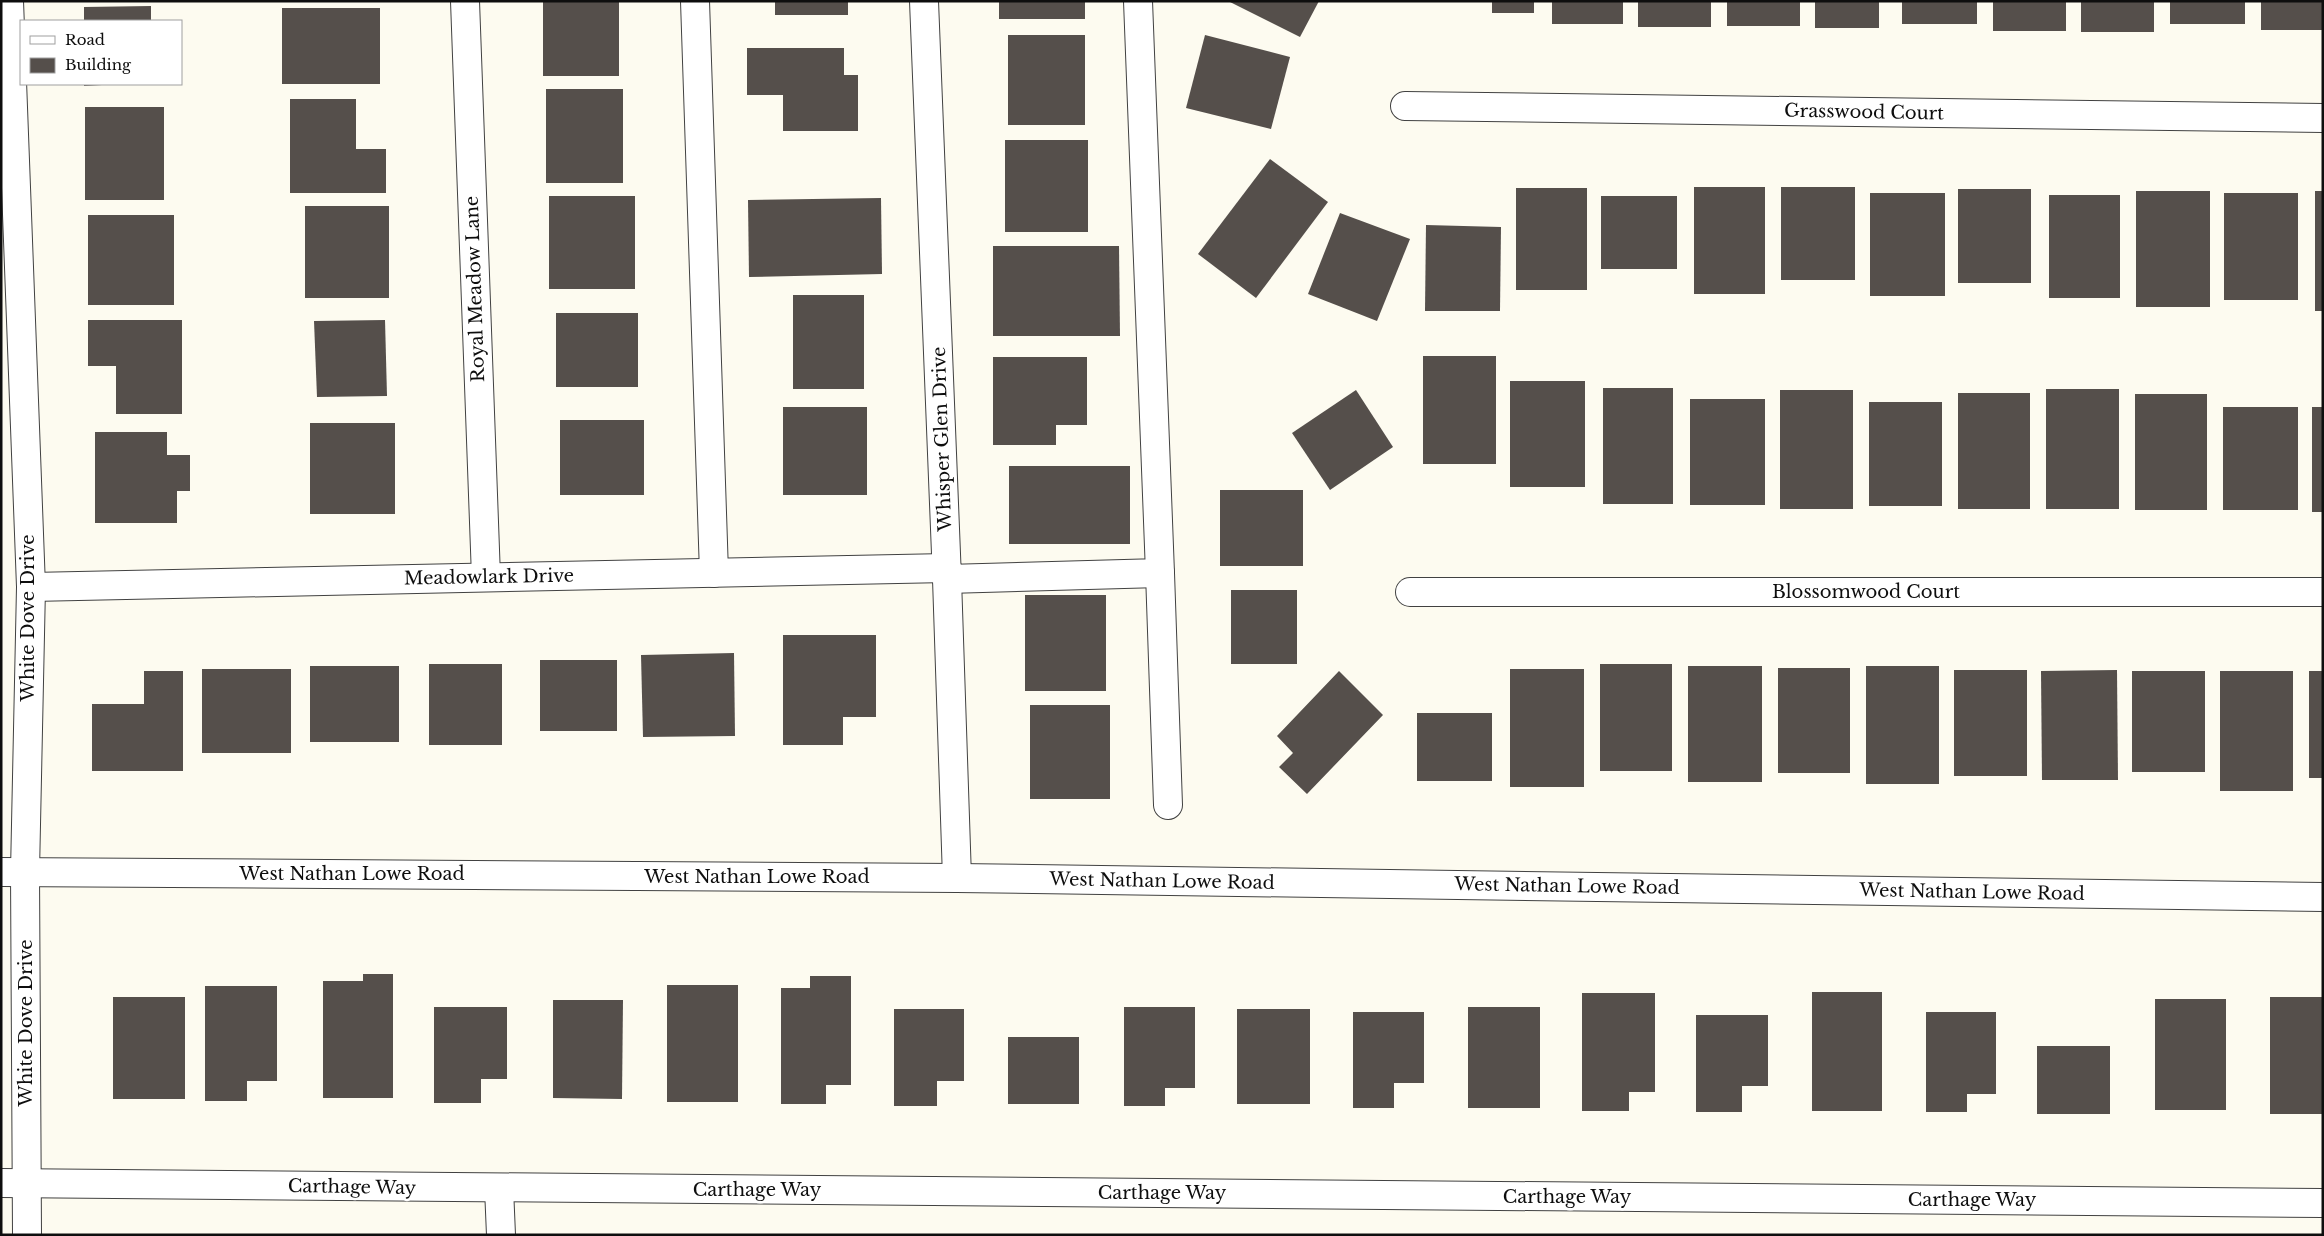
<svg xmlns="http://www.w3.org/2000/svg" width="2324" height="1236" viewBox="0 0 2324 1236" font-family="'Libre Baskerville',serif">
	<style>
		.building { fill: #554f4b }
		.lines { fill: none; stroke-linecap: round; stroke-linejoin: round }
		.minor-casing { stroke: #414141; stroke-width: 30 }
		.minor { stroke: #fff; stroke-width: 28 }
		.labels { text-anchor: middle; dominant-baseline: central; stroke-width: 5; stroke-linejoin: round; paint-order: stroke }
		.street-label { font-size: 18px; fill: #0e0e0e; stroke: #fff }
	</style>
	<rect width="100%" height="100%" fill="#fdfbf0"/>
	<!-- building -->
	<g class="building">
		<rect x="543" y="1" width="76" height="75"/>
		<rect x="775" y="1" width="73" height="14"/>
		<rect x="999" y="1" width="86" height="18"/>
		<polygon points="1228,1 1319,1 1300,37"/>
		<rect x="1492" y="1" width="42" height="12"/>
		<rect x="1552" y="1" width="71" height="23"/>
		<rect x="1638" y="1" width="73" height="26"/>
		<rect x="1727" y="1" width="73" height="25"/>
		<rect x="1815" y="1" width="64" height="27"/>
		<rect x="1902" y="1" width="75" height="23"/>
		<rect x="1993" y="1" width="73" height="30"/>
		<rect x="2081" y="1" width="73" height="31"/>
		<rect x="2170" y="1" width="75" height="23"/>
		<rect x="2261" y="1" width="62" height="29"/>
		<polygon points="151,6 151,21 84,21 84,7"/>
		<rect x="282" y="8" width="98" height="76"/>
		<rect x="1008" y="35" width="77" height="90"/>
		<polygon points="1205,35 1290,57 1271,129 1186,108"/>
		<polygon points="747,48 844,48 844,75 858,75 858,131 783,131 783,95 747,95"/>
		<polygon points="84,84 102,84 102,85 84,86"/>
		<rect x="546" y="89" width="77" height="94"/>
		<polygon points="290,99 356,99 356,149 386,149 386,193 290,193"/>
		<rect x="85" y="107" width="79" height="93"/>
		<rect x="1005" y="140" width="83" height="92"/>
		<polygon points="1270,159 1328,202 1256,298 1198,254"/>
		<rect x="1694" y="187" width="71" height="107"/>
		<rect x="1781" y="187" width="74" height="93"/>
		<rect x="1516" y="188" width="71" height="102"/>
		<rect x="1958" y="189" width="73" height="94"/>
		<rect x="2136" y="191" width="74" height="116"/>
		<rect x="2315" y="191" width="8" height="120"/>
		<rect x="1870" y="193" width="75" height="103"/>
		<rect x="2224" y="193" width="74" height="107"/>
		<rect x="2049" y="195" width="71" height="103"/>
		<rect x="549" y="196" width="86" height="93"/>
		<rect x="1601" y="196" width="76" height="73"/>
		<polygon points="881,198 882,274 749,277 748,200"/>
		<rect x="305" y="206" width="84" height="92"/>
		<polygon points="1340,213 1410,239 1377,321 1308,294"/>
		<rect x="88" y="215" width="86" height="90"/>
		<polygon points="1426,225 1501,227 1500,311 1425,311"/>
		<polygon points="993,246 1119,246 1120,336 993,336"/>
		<rect x="793" y="295" width="71" height="94"/>
		<rect x="556" y="313" width="82" height="74"/>
		<polygon points="88,320 182,320 182,414 116,414 116,366 88,366"/>
		<polygon points="385,320 387,396 317,397 314,321"/>
		<rect x="1423" y="356" width="73" height="108"/>
		<polygon points="993,357 1087,357 1087,425 1056,425 1056,445 993,445"/>
		<rect x="1510" y="381" width="75" height="106"/>
		<rect x="1603" y="388" width="70" height="116"/>
		<rect x="2046" y="389" width="73" height="120"/>
		<polygon points="1356,390 1393,447 1330,490 1292,433"/>
		<rect x="1780" y="390" width="73" height="119"/>
		<rect x="1958" y="393" width="72" height="116"/>
		<rect x="2135" y="394" width="72" height="116"/>
		<rect x="1690" y="399" width="75" height="106"/>
		<rect x="1869" y="402" width="73" height="104"/>
		<rect x="783" y="407" width="84" height="88"/>
		<rect x="2223" y="407" width="75" height="103"/>
		<rect x="2312" y="407" width="11" height="105"/>
		<rect x="560" y="420" width="84" height="75"/>
		<rect x="310" y="423" width="85" height="91"/>
		<polygon points="95,432 167,432 167,455 190,455 190,491 177,491 177,523 95,523"/>
		<rect x="1009" y="466" width="121" height="78"/>
		<rect x="1220" y="490" width="83" height="76"/>
		<rect x="1231" y="590" width="66" height="74"/>
		<rect x="1025" y="595" width="81" height="96"/>
		<polygon points="783,635 876,635 876,717 843,717 843,745 783,745"/>
		<polygon points="734,653 735,736 643,737 641,655"/>
		<rect x="540" y="660" width="77" height="71"/>
		<rect x="429" y="664" width="73" height="81"/>
		<rect x="1600" y="664" width="72" height="107"/>
		<rect x="310" y="666" width="89" height="76"/>
		<rect x="1688" y="666" width="74" height="116"/>
		<rect x="1866" y="666" width="73" height="118"/>
		<rect x="1778" y="668" width="72" height="105"/>
		<rect x="202" y="669" width="89" height="84"/>
		<rect x="1510" y="669" width="74" height="118"/>
		<rect x="1954" y="670" width="73" height="106"/>
		<polygon points="2117,670 2118,780 2042,780 2041,671"/>
		<polygon points="144,671 183,671 183,771 92,771 92,704 144,704"/>
		<polygon points="1339,671 1383,715 1307,794 1279,767 1293,753 1277,736"/>
		<rect x="2132" y="671" width="73" height="101"/>
		<rect x="2220" y="671" width="73" height="120"/>
		<rect x="2309" y="671" width="14" height="107"/>
		<rect x="1030" y="705" width="80" height="94"/>
		<rect x="1417" y="713" width="75" height="68"/>
		<polygon points="363,974 393,974 393,1098 323,1098 323,981 363,981"/>
		<polygon points="810,976 851,976 851,1085 826,1085 826,1104 781,1104 781,988 810,988"/>
		<rect x="667" y="985" width="71" height="117"/>
		<polygon points="205,986 277,986 277,1081 247,1081 247,1101 205,1101"/>
		<rect x="1812" y="992" width="70" height="119"/>
		<polygon points="1582,993 1655,993 1655,1092 1629,1092 1629,1111 1582,1111"/>
		<rect x="113" y="997" width="72" height="102"/>
		<rect x="2270" y="997" width="53" height="117"/>
		<rect x="2155" y="999" width="71" height="111"/>
		<polygon points="553,1000 623,1000 622,1099 553,1098"/>
		<polygon points="434,1007 507,1007 507,1079 481,1079 481,1103 434,1103"/>
		<polygon points="1124,1007 1195,1007 1195,1088 1165,1088 1165,1106 1124,1106"/>
		<rect x="1468" y="1007" width="72" height="101"/>
		<polygon points="894,1009 964,1009 964,1081 937,1081 937,1106 894,1106"/>
		<rect x="1237" y="1009" width="73" height="95"/>
		<polygon points="1353,1012 1424,1012 1424,1083 1394,1083 1394,1108 1353,1108"/>
		<polygon points="1926,1012 1996,1012 1996,1094 1967,1094 1967,1112 1926,1112"/>
		<polygon points="1696,1015 1768,1015 1768,1086 1742,1086 1742,1112 1696,1112"/>
		<rect x="1008" y="1037" width="71" height="67"/>
		<rect x="2037" y="1046" width="73" height="68"/>
	</g>
	<g class="lines">
		<defs>
			<g id="minor">
				<polyline points="9,1 31,587 25,872 27,1235"/>
				<polyline points="465,1 486,577"/>
				<polyline points="695,1 714,573"/>
				<polyline points="924,1 947,579 957,878"/>
				<polyline points="1405,106 2323,118"/>
				<polyline points="1160,573 1168,805"/>
				<polyline points="947,579 1160,573 1138,1"/>
				<polyline points="31,587 947,568"/>
				<polyline points="1410,592 2323,592"/>
				<polyline points="1,872 957,878 2323,897"/>
				<polyline points="1,1183 2323,1203"/>
				<polyline points="499,1188 501,1235"/>
			</g>
		</defs>
		<!-- minor casing -->
		<use href="#minor" class="minor-casing"/>
		<!-- minor -->
		<use href="#minor" class="minor"/>
	</g>
	<g class="labels">
		<!-- street labels -->
		<g class="street-label">
			<text transform="translate(1864 112) rotate(1)">Grasswood Court</text>
			<text transform="translate(475 289) rotate(-92)">Royal Meadow Lane</text>
			<text transform="translate(942 439) rotate(-92)">Whisper Glen Drive</text>
			<text transform="translate(489 577) rotate(-1)">Meadowlark Drive</text>
			<text x="1866" y="592">Blossomwood Court</text>
			<text transform="translate(28 618) rotate(-90)">White Dove Drive</text>
			<text x="352" y="874">West Nathan Lowe Road</text>
			<text x="757" y="877">West Nathan Lowe Road</text>
			<text transform="translate(1162 881) rotate(1)">West Nathan Lowe Road</text>
			<text transform="translate(1567 886) rotate(1)">West Nathan Lowe Road</text>
			<text transform="translate(1972 892) rotate(1)">West Nathan Lowe Road</text>
			<text transform="translate(26 1023) rotate(-90)">White Dove Drive</text>
			<text transform="translate(352 1187) rotate(1)">Carthage Way</text>
			<text x="757" y="1190">Carthage Way</text>
			<text x="1162" y="1193">Carthage Way</text>
			<text x="1567" y="1197">Carthage Way</text>
			<text x="1972" y="1200">Carthage Way</text>
		</g>
	</g>
	<!-- border -->
	<rect width="2324" height="1236" fill="none" stroke="#0e0e0e" stroke-width="5"/>
	<!-- legend -->
	<rect x="20" y="20" width="162" height="65" fill="#ffffff" stroke="#9f9f9f"/>
	<rect x="30" y="36" width="25" height="8" fill="#ffffff" stroke="#9f9f9f"/>
	<text x="65" y="45" font-size="15" fill="#0e0e0e">Road</text>
	<rect x="30" y="58" width="25" height="15" fill="#554f4b" stroke="#9f9f9f"/>
	<text x="65" y="70" font-size="15" fill="#0e0e0e">Building</text>
</svg>
